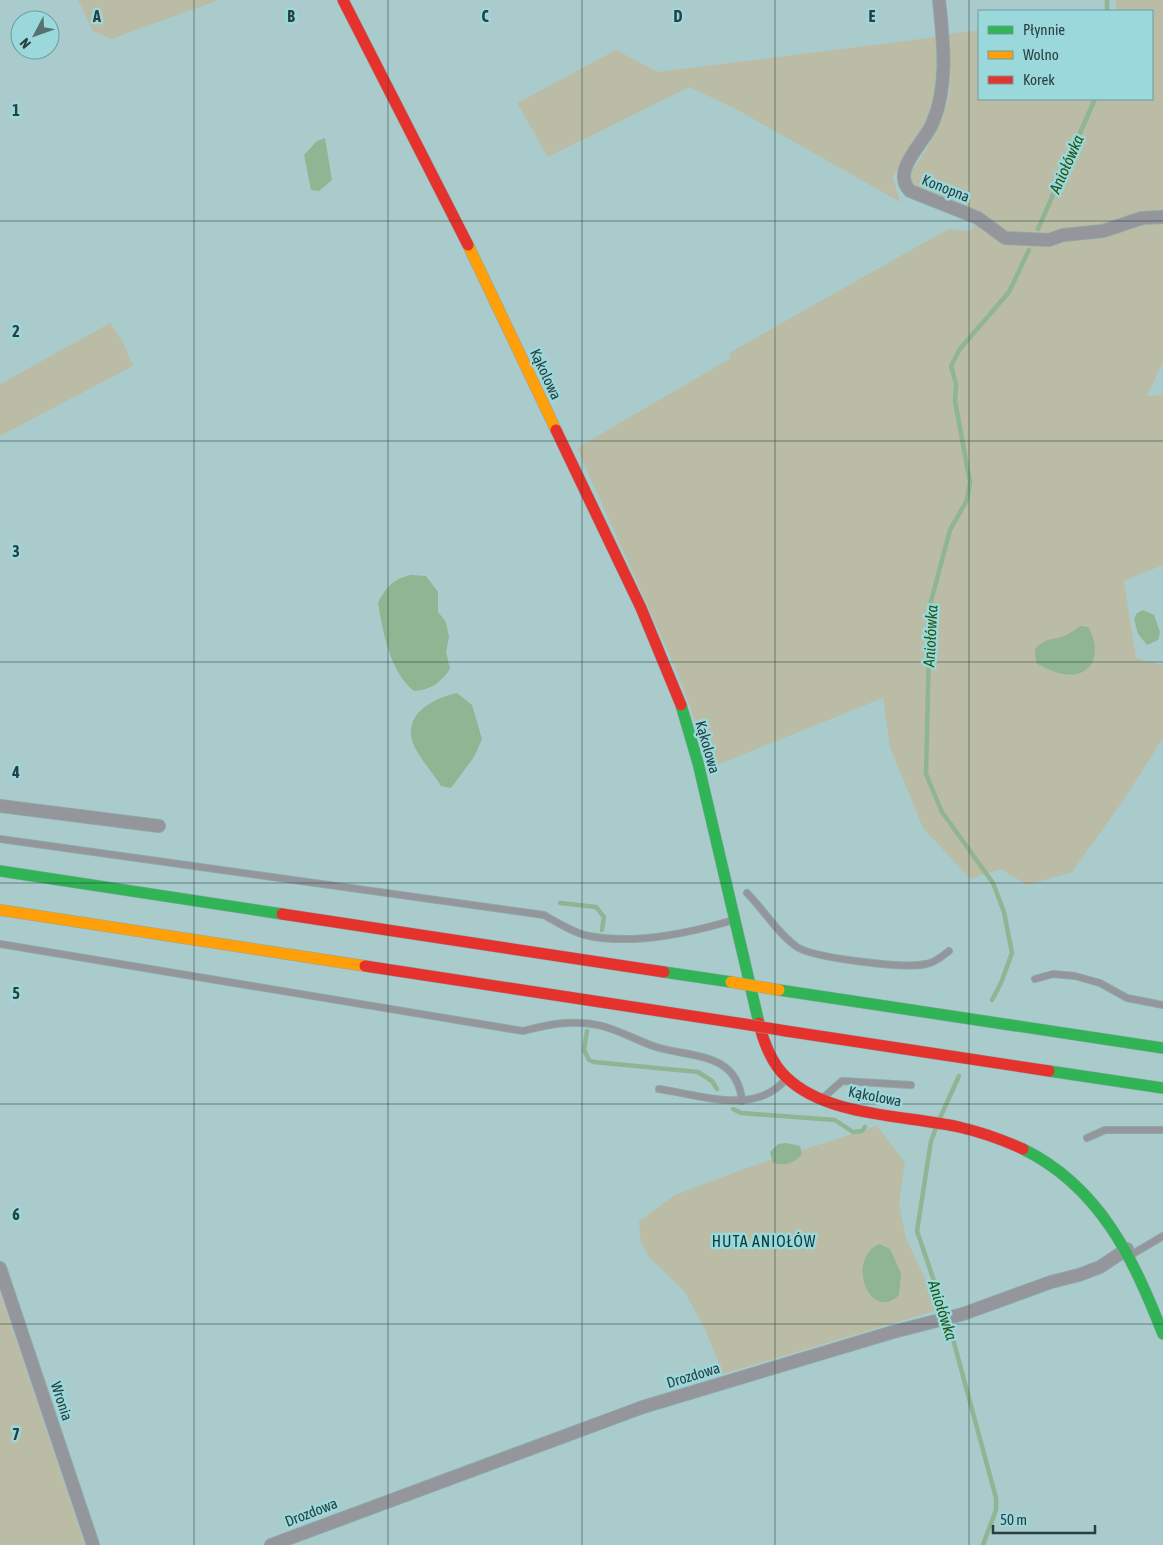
<svg xmlns="http://www.w3.org/2000/svg" width="1163" height="1545" viewBox="0 0 1163 1545" font-family="'Asap Condensed',sans-serif">
	<style>
		.green { fill: #bbbca5 }
		.water { fill: #8fb593 }
		.lines { fill: none; stroke-linecap: round; stroke-linejoin: round }
		.stream { stroke: #8fb593; stroke-width: 4.5 }
		.lane-casing { stroke: #8da7a9; stroke-width: 8 }
		.street-casing { stroke: #8da7a9; stroke-width: 14 }
		.fast-casing { stroke: #8da7a9; stroke-width: 12 }
		.slow-casing { stroke: #8da7a9; stroke-width: 12 }
		.jam-casing { stroke: #8da7a9; stroke-width: 12 }
		.lane { stroke: #95959c; stroke-width: 6 }
		.street { stroke: #95959c; stroke-width: 12 }
		.fast { stroke: #30b455; stroke-width: 11 }
		.slow { stroke: #ff9f0a; stroke-width: 11 }
		.jam { stroke: #e5322d; stroke-width: 11 }
		.slow-bridge-casing { stroke: #8da7a9; stroke-width: 12; stroke-linecap: butt }
		.jam-bridge-casing { stroke: #8da7a9; stroke-width: 12; stroke-linecap: butt }
		.slow-bridge { stroke: #ff9f0a; stroke-width: 11 }
		.jam-bridge { stroke: #e5322d; stroke-width: 11 }
		.grid { fill: none; stroke: #274042; stroke-width: 1; stroke-opacity: 0.55 }
		.labels { text-anchor: middle; dominant-baseline: central; stroke-width: 5; stroke-linejoin: round; paint-order: stroke }
		.street-label { font-size: 15px; fill: #274042; stroke: #9bd8db }
		.water-label { font-size: 16px; font-style: italic; fill: #215513; stroke: #9bd8db }
		.neighbourhood-label { font-size: 16px; letter-spacing: 1px; fill: #093b3d; stroke: #9bd8db }
		.grid-label { font-size: 16px; text-anchor: middle; font-weight: bold; fill: #274042; stroke: #9bd8db; stroke-width: 5; stroke-linejoin: round; paint-order: stroke }
	</style>
	<rect width="100%" height="100%" fill="#aacbcc"/>
	<!-- green -->
	<g class="green">
		<polygon points="78,0 219,0 111,39 93,31"/>
		<path d="M1116 0H1163V362L1147 396 1163 395V565L1124 581 1136 658 1163 665V738L1125 798 1072 872 1027 885 1001 869 970 879 923 828 890 747 883 698 712 767 678 674 577 448 731 358 729 353 948 229 971 231 978 216 915 187 909 175C928 148 947 118 950 84 951 68 949 50 949 34L979 30V99H1152V11H1116Z"/>
		<polygon points="937,37 936,97 923,129 893,177 900,202 736,109 689,87 548,157 517,103 616,50 658,72"/>
		<polygon points="110,323 123,342 133,366 0,436 0,384"/>
		<polygon points="877,1126 905,1162 899,1204 906,1238 928,1285 935,1311 723,1374 705,1329 684,1291 650,1258 641,1244 639,1221 675,1195 746,1168"/>
		<polygon points="0,1292 85,1545 0,1545"/>
	</g>
	<!-- water -->
	<g class="water">
		<polygon points="325,138 332,180 319,191 311,190 304,155 317,141"/>
		<path d="M411 575 426 576 438 592V612L446 622 449 637 446 652 450 669C440 683 431 690 414 691 390 672 383 632 378 603 386 587 393 579 411 575Z"/>
		<polygon points="1143,610 1154,615 1160,632 1158,640 1147,645 1138,634 1134,619 1137,613"/>
		<path d="M1081 626 1088 627C1097 640 1100 666 1080 673 1065 678 1048 670 1036 663L1035 649C1048 636 1050 641 1064 636 1070 634 1075 629 1081 626Z"/>
		<path d="M457 693 472 705 482 739 474 757 451 788 441 786C434 774 415 753 412 740 405 712 435 698 457 693Z"/>
		<path d="M786 1143 800 1146 802 1154C794 1164 784 1166 773 1163L770 1152 778 1144Z"/>
		<path d="M879 1244 890 1249 901 1273 899 1295C870 1323 845 1260 879 1244Z"/>
	</g>
	<g class="lines">
		<!-- stream -->
		<g class="stream">
			<polyline points="1107,0 1107,11"/>
			<polyline points="1038,229 1095,99"/>
			<polyline points="560,903 596,907 604,917 602,930"/>
			<polyline points="992,1000 1001,983 1012,953 1004,912 993,883 942,812 926,774 930,605 950,530 967,500 970,482 955,401 956,384 951,366 960,349 1009,292 1029,250"/>
			<polyline points="587,1031 584,1050 589,1060 594,1062 698,1072 712,1081 717,1089"/>
			<polyline points="733,1109 741,1113 835,1120 853,1132 862,1131 865,1127"/>
			<polyline points="940,1118 959,1076"/>
			<polyline points="936,1128 931,1141 917,1231 950,1328 996,1498 996,1510 983,1545"/>
		</g>
		<defs>
			<g id="lane">
				<path d="M0 839 544 915C558 923 574 933 589 936 636 945 689 933 734 920"/>
				<path d="M747 893C764 910 777 933 797 947 814 958 905 969 926 964 935 963 942 956 949 951"/>
				<path d="M0 944 523 1031C549 1024 575 1019 602 1026 621 1031 638 1041 656 1047 691 1058 737 1051 742 1101"/>
				<polyline points="1035,979 1053,974 1075,976 1100,983 1127,998 1163,1005"/>
				<path d="M659 1089C700 1095 756 1116 786 1079"/>
				<polyline points="824,1097 842,1081 911,1085"/>
				<polyline points="1087,1138 1105,1130 1163,1130"/>
				<polyline points="1131,1255 1163,1236"/>
			</g>
			<g id="street">
				<path d="M939 0C943 40 949 83 933 122 925 143 890 170 910 191L978 218 1005 238 1049 240 1063 235 1103 231 1142 218 1163 217"/>
				<polyline points="0,806 159,826"/>
				<polyline points="0,1268 93,1545"/>
				<polyline points="271,1545 643,1407 893,1332 963,1314 1051,1282 1079,1275 1100,1267 1127,1249"/>
			</g>
			<g id="fast">
				<polyline points="681,705 698,763 759,1023"/>
				<polyline points="0,871 282,914"/>
				<polyline points="664,972 731,982"/>
				<polyline points="779,990 1163,1048"/>
				<polyline points="1049,1071 1163,1088"/>
				<path d="M1023 1149C1100 1187 1133 1258 1163 1334"/>
			</g>
			<g id="slow">
				<polyline points="468,245 556,430"/>
				<polyline points="0,910 365,966"/>
			</g>
			<g id="jam">
				<polyline points="343,0 468,245"/>
				<polyline points="556,430 641,608 681,705"/>
				<polyline points="282,914 664,972"/>
				<polyline points="365,966 744,1024"/>
				<path d="M759 1023C763 1041 772 1064 786 1077 827 1117 905 1115 959 1127 981 1132 1003 1140 1023 1149"/>
				<polyline points="786,1031 1049,1071"/>
			</g>
		</defs>
		<!-- lane casing -->
		<use href="#lane" class="lane-casing"/>
		<!-- street casing -->
		<use href="#street" class="street-casing"/>
		<!-- fast casing -->
		<use href="#fast" class="fast-casing"/>
		<!-- slow casing -->
		<use href="#slow" class="slow-casing"/>
		<!-- jam casing -->
		<use href="#jam" class="jam-casing"/>
		<!-- lane -->
		<use href="#lane" class="lane"/>
		<!-- street -->
		<use href="#street" class="street"/>
		<!-- fast -->
		<use href="#fast" class="fast"/>
		<!-- slow -->
		<use href="#slow" class="slow"/>
		<!-- jam -->
		<use href="#jam" class="jam"/>
		<defs>
			<polyline id="slow-bridge" points="731,982 779,990"/>
			<polyline id="jam-bridge" points="744,1024 786,1031"/>
		</defs>
		<!-- slow-bridge casing -->
		<use href="#slow-bridge" class="slow-bridge-casing"/>
		<!-- jam-bridge casing -->
		<use href="#jam-bridge" class="jam-bridge-casing"/>
		<!-- slow-bridge -->
		<use href="#slow-bridge" class="slow-bridge"/>
		<!-- jam-bridge -->
		<use href="#jam-bridge" class="jam-bridge"/>
	</g>
	<!-- grid -->
	<path class="grid" d="M194 0V1545M388 0V1545M582 0V1545M775 0V1545M969 0V1545M0 221H1163M0 441H1163M0 662H1163M0 883H1163M0 1104H1163M0 1324H1163"/>
	<g class="labels">
		<!-- street labels -->
		<g class="street-label">
			<text transform="translate(946 188) rotate(22)">Konopna</text>
			<text transform="translate(546 374) rotate(65)">Kąkolowa</text>
			<text transform="translate(708 747) rotate(74)">Kąkolowa</text>
			<text transform="translate(875 1096) rotate(11)">Kąkolowa</text>
			<text transform="translate(693 1375) rotate(-17)">Drozdowa</text>
			<text transform="translate(62 1401) rotate(72)">Wronia</text>
			<text transform="translate(311 1512) rotate(-21)">Drozdowa</text>
		</g>
		<!-- water labels -->
		<g class="water-label">
			<text transform="translate(1066 164) rotate(-66)">Aniołówka</text>
			<text transform="translate(930 636) rotate(-87)">Aniołówka</text>
			<text transform="translate(943 1310) rotate(72)">Aniołówka</text>
		</g>
		<!-- neighbourhood labels -->
		<g class="neighbourhood-label">
			<text x="764" y="1241">HUTA ANIOŁÓW</text>
		</g>
	</g>
	<g class="grid-label">
		<text x="97" y="22">A</text>
		<text x="291" y="22">B</text>
		<text x="485" y="22">C</text>
		<text x="678" y="22">D</text>
		<text x="872" y="22">E</text>
		<text x="16" y="116">1</text>
		<text x="16" y="337">2</text>
		<text x="16" y="557">3</text>
		<text x="16" y="778">4</text>
		<text x="16" y="999">5</text>
		<text x="16" y="1220">6</text>
		<text x="16" y="1440">7</text>
	</g>
	<!-- legend -->
	<rect x="978" y="10" width="175" height="90" fill="#9bd8db" stroke="#6d9b9e"/>
	<rect x="988" y="26" width="25" height="8" fill="#30b455" stroke="#6d9b9e"/>
	<text x="1023" y="35" font-size="15" fill="#274042">Płynnie</text>
	<rect x="988" y="51" width="25" height="8" fill="#ff9f0a" stroke="#6d9b9e"/>
	<text x="1023" y="60" font-size="15" fill="#274042">Wolno</text>
	<rect x="988" y="76" width="25" height="8" fill="#e5322d" stroke="#6d9b9e"/>
	<text x="1023" y="85" font-size="15" fill="#274042">Korek</text>
	<!-- north arrow -->
	<g transform="translate(35 35) rotate(229)"><circle r="24" fill="#9bd8db" stroke="#6d9b9e"/>
	<path d="M0-4L9 19L0 12L-9 19Z" fill="#557172"/>
	<text y="-8" font-size="14" font-weight="bold" text-anchor="middle" fill="#274042">N</text>
	</g>
	<!-- scale -->
	<path d="M993 1525v8h102v-8" fill="none" stroke="#274042" stroke-width="2.5"/>
	<text x="1000" y="1525" font-size="15" fill="#274042" stroke="#9bd8db" stroke-width="4" paint-order="stroke">50 m</text>
</svg>
